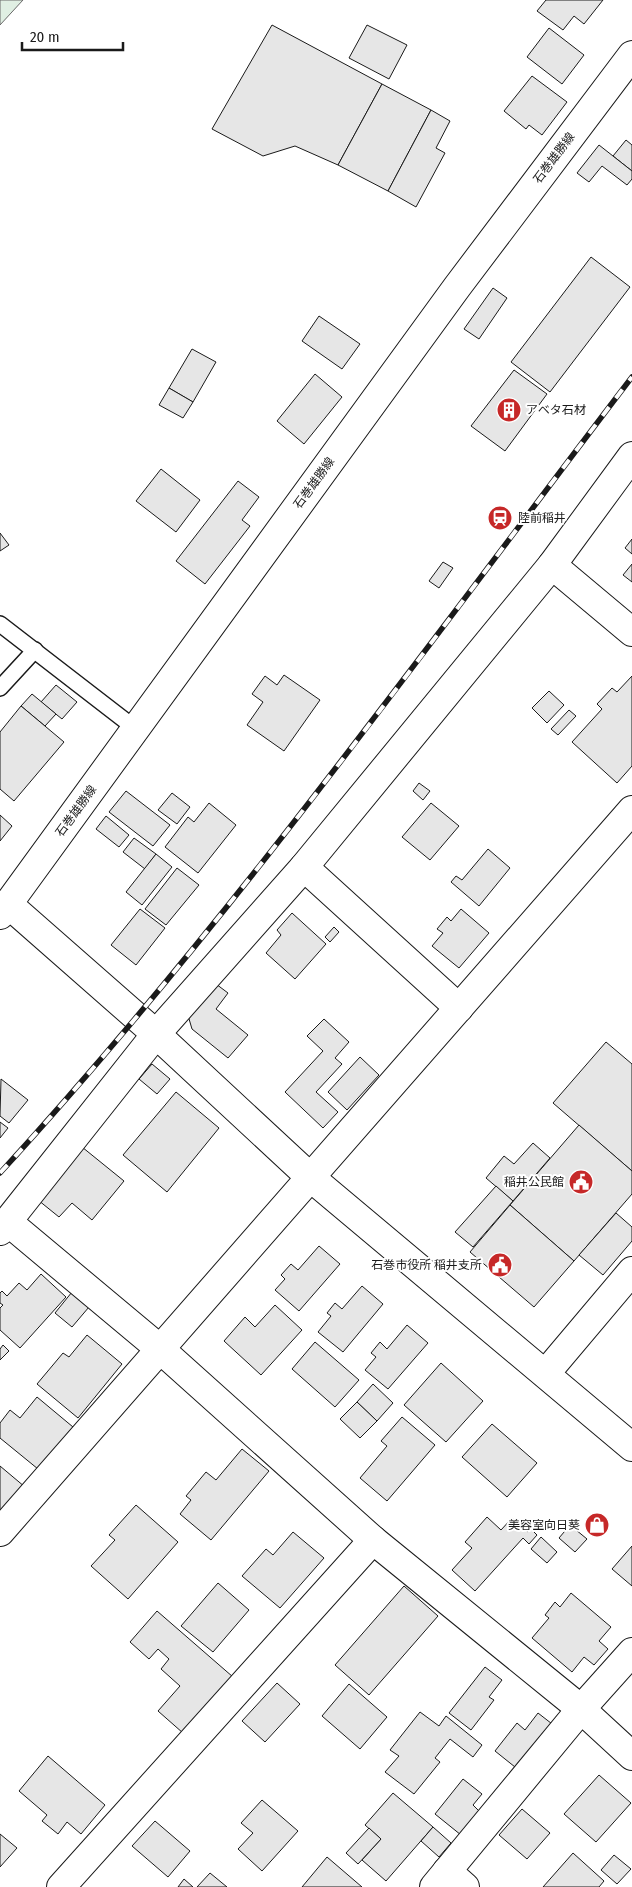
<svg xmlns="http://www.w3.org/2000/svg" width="632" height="1887" viewBox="0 0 632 1887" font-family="'Fira Sans Condensed','Noto Sans JP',sans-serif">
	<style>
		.green { fill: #e0efe3; stroke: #6a6a6a }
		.building { fill: #e6e6e6; stroke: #1a1a1a }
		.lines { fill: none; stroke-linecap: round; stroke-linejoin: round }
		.service-casing { stroke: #1a1a1a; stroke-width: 18 }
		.minor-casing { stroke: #1a1a1a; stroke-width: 30 }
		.secondary-casing { stroke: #1a1a1a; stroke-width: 30 }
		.service { stroke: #fff; stroke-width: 15 }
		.minor { stroke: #fff; stroke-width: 28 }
		.secondary { stroke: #fff; stroke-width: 28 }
		.rail-casing { stroke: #1a1a1a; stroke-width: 5.5 }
		.rail { stroke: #fff; stroke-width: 4; stroke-dasharray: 11; stroke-linecap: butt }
		.labels { text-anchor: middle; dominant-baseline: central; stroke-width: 4; stroke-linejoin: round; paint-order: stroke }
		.street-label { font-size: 12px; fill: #1a1a1a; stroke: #fff }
		.poi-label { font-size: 12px; fill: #1a1a1a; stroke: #fff; text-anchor: end }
	</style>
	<rect width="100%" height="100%" fill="#fff"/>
	<!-- green -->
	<polygon class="green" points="0,0 23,0 0,25"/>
	<!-- building -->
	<g class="building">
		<polygon points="546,0 603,0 584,24 574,16 563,30 537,11"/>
		<polygon points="272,25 382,84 338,165 295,146 263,156 212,129"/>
		<polygon points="367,25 407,45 389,79 349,58"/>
		<polygon points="549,28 584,55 562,84 527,57"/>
		<polygon points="532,76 567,102 542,135 529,125 526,129 504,111"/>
		<polygon points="382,84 431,110 388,191 338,165"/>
		<polygon points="431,110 450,121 436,148 445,153 416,207 388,191"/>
		<polygon points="626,140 632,145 632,171 613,156"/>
		<polygon points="599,145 632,171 632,179 627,185 602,166 589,182 577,173"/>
		<polygon points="591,257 630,287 550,392 511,362"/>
		<polygon points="493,288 507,298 479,339 464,329"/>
		<polygon points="319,316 360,344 342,369 302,341"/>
		<polygon points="192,349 216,362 193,402 169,388"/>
		<polygon points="514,370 547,394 505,451 471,426"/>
		<polygon points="315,374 342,397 304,444 277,421"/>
		<polygon points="169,388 193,402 183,418 159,405"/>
		<polygon points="161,469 200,500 176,532 136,501"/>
		<polygon points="238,481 259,497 242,520 250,526 205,584 176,561"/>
		<polygon points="0,533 9,545 0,551"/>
		<polygon points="632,539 632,554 625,548"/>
		<polygon points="443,562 453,568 439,588 429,581"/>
		<polygon points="632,564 632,582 623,575"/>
		<polygon points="284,675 320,700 284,751 247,725 263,702 252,694 265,676 277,685"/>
		<polygon points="632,676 632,766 617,783 572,742 602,709 597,704 612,688 617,692"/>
		<polygon points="56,685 77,702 62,719 41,702"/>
		<polygon points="549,691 564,705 547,723 532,708"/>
		<polygon points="32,694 56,714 45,726 21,706"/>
		<polygon points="21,706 64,742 14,801 0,789 0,732"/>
		<polygon points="569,710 576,716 558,735 551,729"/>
		<polygon points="419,783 430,791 423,800 413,791"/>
		<polygon points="126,791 170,825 153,846 109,812"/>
		<polygon points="172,793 190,807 177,824 158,810"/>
		<polygon points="209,803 236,825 198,873 165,847 188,817 194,822"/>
		<polygon points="431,803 459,826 430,860 402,837"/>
		<polygon points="0,815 12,826 0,841"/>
		<polygon points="106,816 129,835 119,847 96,829"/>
		<polygon points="134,838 156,854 145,869 123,852"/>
		<polygon points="488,849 510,868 479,906 451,882 456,876 462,880"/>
		<polygon points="156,854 172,867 142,905 126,892"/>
		<polygon points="177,868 199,885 166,925 145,909"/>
		<polygon points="140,909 165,928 136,965 111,945"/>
		<polygon points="461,909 489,933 459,968 432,946 443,933 437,929 447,917 451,921"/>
		<polygon points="292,913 326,944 295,979 266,953 281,935 277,930"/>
		<polygon points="334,927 339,932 330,942 325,937"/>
		<polygon points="212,981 228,993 216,1009 248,1035 228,1058 192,1029 187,1012"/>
		<polygon points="324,1019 349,1042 335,1058 342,1064 316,1092 338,1112 323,1128 285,1092 323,1051 307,1036"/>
		<polygon points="606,1042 632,1064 632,1171 553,1103"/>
		<polygon points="360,1057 379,1075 347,1110 328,1092"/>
		<polygon points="152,1064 170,1079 157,1094 139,1079"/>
		<polygon points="1,1079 28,1100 9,1123 0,1116"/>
		<polygon points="176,1092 219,1128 167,1192 123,1155"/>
		<polygon points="0,1122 8,1128 0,1138"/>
		<polygon points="579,1125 632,1171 632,1194 574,1261 510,1205"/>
		<polygon points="533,1143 550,1158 513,1201 486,1178 504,1156 514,1164"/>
		<polygon points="82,1147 124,1181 92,1220 72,1203 59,1217 38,1200"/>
		<polygon points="496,1186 513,1201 473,1247 455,1232"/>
		<polygon points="510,1205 574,1261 534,1307 470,1252"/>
		<polygon points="616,1213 632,1227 632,1241 603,1275 579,1255"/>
		<polygon points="319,1246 340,1264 299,1311 275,1290 285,1279 281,1275 291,1264 298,1270"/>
		<polygon points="41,1274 66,1297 20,1348 0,1330 0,1308 3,1305 0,1303 0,1293 2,1291 7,1296 19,1283 27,1290"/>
		<polygon points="362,1286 383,1304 343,1352 318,1332 331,1316 327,1313 335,1303 342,1309"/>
		<polygon points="72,1292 89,1307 72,1327 55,1313"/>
		<polygon points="275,1305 302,1330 261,1375 224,1341 245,1317 255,1327"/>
		<polygon points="407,1325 428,1343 388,1389 365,1370 376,1357 371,1353 380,1342 387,1349"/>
		<polygon points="87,1335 122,1364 78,1418 37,1384 63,1353 69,1357"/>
		<polygon points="315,1342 359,1380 335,1407 292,1369"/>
		<polygon points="3,1345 9,1351 0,1360 0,1349"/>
		<polygon points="441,1363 483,1401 446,1442 404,1405"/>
		<polygon points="373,1384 393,1403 377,1421 357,1402"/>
		<polygon points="37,1397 73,1427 38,1469 0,1438 0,1423 10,1410 20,1418"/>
		<polygon points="357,1402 377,1421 360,1438 340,1419"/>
		<polygon points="402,1417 435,1445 387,1501 360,1478 387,1446 381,1441"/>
		<polygon points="492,1424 537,1463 507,1497 462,1457"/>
		<polygon points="242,1449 269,1471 211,1540 180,1514 191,1500 186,1496 206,1472 216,1480"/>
		<polygon points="0,1466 25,1487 0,1517"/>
		<polygon points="136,1505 178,1542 128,1599 91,1566 115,1540 109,1535"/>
		<polygon points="487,1517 501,1530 512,1518 528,1532 531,1529 537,1535 529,1544 523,1538 475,1591 452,1570 472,1548 465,1542"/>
		<polygon points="570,1525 587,1539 575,1552 559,1538"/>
		<polygon points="293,1532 324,1558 280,1608 242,1576 266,1549 273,1555"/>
		<polygon points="541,1537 557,1552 547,1563 531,1549"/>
		<polygon points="632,1546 632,1586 612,1569"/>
		<polygon points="218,1583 249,1610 213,1652 181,1626"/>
		<polygon points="404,1586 438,1616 369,1695 335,1665"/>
		<polygon points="571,1593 611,1627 599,1641 608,1649 594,1665 584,1657 572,1672 532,1638 549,1618 545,1615 555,1602 560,1607"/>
		<polygon points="157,1611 233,1677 183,1733 158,1711 180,1686 161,1669 169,1659 158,1649 149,1659 130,1642"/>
		<polygon points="485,1667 502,1680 489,1697 494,1700 471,1730 449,1713"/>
		<polygon points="277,1683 300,1704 265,1742 242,1721"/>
		<polygon points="349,1684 387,1717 360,1749 322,1716"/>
		<polygon points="420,1712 439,1726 446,1716 482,1745 473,1757 450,1739 435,1758 440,1762 414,1794 385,1772 399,1756 390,1750"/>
		<polygon points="538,1713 556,1727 520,1771 495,1751 517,1723 525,1730"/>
		<polygon points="48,1756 105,1805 81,1834 67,1822 58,1834 42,1821 47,1815 19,1791"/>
		<polygon points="599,1775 631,1803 596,1842 564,1814"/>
		<polygon points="463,1779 482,1794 473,1805 480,1812 461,1835 435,1814"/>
		<polygon points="393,1793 433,1827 386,1881 362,1860 381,1839 365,1825"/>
		<polygon points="262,1800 298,1831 262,1871 238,1849 253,1833 241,1823"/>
		<polygon points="522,1809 550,1833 527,1859 499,1835"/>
		<polygon points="155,1821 190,1851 168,1877 132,1846"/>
		<polygon points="433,1827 451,1843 439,1857 421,1841"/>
		<polygon points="369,1828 381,1839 358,1864 346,1853"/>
		<polygon points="0,1834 17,1848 0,1867"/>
		<polygon points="573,1853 604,1881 599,1887 543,1887"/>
		<polygon points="614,1855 631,1869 617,1884 601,1870"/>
		<polygon points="327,1857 362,1887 302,1887"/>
		<polygon points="210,1873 227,1887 197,1887"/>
		<polygon points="184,1879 193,1887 178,1887"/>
	</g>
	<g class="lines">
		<defs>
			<g id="service">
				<polyline points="0,624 136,729"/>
				<polyline points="0,688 35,650"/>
			</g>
			<g id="minor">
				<polyline points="552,565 632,632"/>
				<polyline points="304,867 459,1008"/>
				<polyline points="8,904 156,1034 310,1177 632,1447"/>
				<polyline points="8,1222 160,1349 373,1540 581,1709 632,1756"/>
				<polyline points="0,1231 156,1034 304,867 552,565 632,456"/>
				<polyline points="546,1373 632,1271"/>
				<polyline points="0,1532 632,810"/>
				<polyline points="447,1871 465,1887"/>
				<polyline points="61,1887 373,1540"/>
				<polyline points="434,1887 581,1709 632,1652"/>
			</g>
			<polyline id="secondary" points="0,915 457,287 632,55"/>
		</defs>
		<!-- service casing -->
		<use href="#service" class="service-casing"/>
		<!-- minor casing -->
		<use href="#minor" class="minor-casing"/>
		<!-- secondary casing -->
		<use href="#secondary" class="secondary-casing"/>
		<!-- service -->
		<use href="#service" class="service"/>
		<!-- minor -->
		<use href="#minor" class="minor"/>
		<!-- secondary -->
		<use href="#secondary" class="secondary"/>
		<defs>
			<path id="rail" d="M0 1173C229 923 426 647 632 377"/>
		</defs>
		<!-- rail casing -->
		<use href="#rail" class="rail-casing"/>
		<!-- rail -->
		<use href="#rail" class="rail"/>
	</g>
	<!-- icons -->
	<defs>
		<symbol id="building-disc" viewBox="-11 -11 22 22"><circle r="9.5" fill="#c62828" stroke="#fff"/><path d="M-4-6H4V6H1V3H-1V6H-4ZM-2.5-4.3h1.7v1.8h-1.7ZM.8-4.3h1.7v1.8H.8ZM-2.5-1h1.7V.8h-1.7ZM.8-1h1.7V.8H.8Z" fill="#fff"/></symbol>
		<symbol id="station-disc" viewBox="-11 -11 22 22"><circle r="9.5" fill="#c62828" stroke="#fff"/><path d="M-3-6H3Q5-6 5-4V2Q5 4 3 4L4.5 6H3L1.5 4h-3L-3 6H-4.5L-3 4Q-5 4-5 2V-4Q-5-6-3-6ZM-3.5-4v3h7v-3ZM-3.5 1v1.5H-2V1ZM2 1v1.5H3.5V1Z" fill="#fff"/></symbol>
		<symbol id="civic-disc" viewBox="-11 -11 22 22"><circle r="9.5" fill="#c62828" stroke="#fff"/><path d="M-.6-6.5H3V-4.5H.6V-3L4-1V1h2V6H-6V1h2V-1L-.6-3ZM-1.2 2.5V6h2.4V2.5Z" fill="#fff"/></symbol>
		<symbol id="shop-disc" viewBox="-11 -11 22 22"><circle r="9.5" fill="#c62828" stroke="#fff"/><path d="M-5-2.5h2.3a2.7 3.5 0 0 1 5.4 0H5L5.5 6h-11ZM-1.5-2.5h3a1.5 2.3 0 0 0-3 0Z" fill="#fff"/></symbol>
	</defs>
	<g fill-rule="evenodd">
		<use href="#building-disc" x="495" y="396" width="28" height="28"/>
		<use href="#station-disc" x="486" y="504" width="28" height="28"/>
		<use href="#civic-disc" x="567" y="1168" width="28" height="28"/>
		<use href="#civic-disc" x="486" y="1251" width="28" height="28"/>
		<use href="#shop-disc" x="583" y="1511" width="28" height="28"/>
	</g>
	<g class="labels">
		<!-- street labels -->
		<g class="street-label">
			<text transform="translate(554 158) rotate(-53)">石巻雄勝線</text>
			<text transform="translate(314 483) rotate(-54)">石巻雄勝線</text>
			<text transform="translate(76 811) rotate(-54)">石巻雄勝線</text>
		</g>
		<!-- poi labels -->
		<g class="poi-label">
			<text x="526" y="410" text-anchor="start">アベタ石材</text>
			<text x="518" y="518" text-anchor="start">陸前稲井</text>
			<text x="564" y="1182">稲井公民館</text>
			<text x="482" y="1265">石巻市役所 稲井支所</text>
			<text x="580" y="1525">美容室向日葵</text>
		</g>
	</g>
	<!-- scale -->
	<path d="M22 42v8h101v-8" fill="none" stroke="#1a1a1a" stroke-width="2.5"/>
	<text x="30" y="42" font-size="15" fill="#1a1a1a" stroke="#ffffff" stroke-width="4" paint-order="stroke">20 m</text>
</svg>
